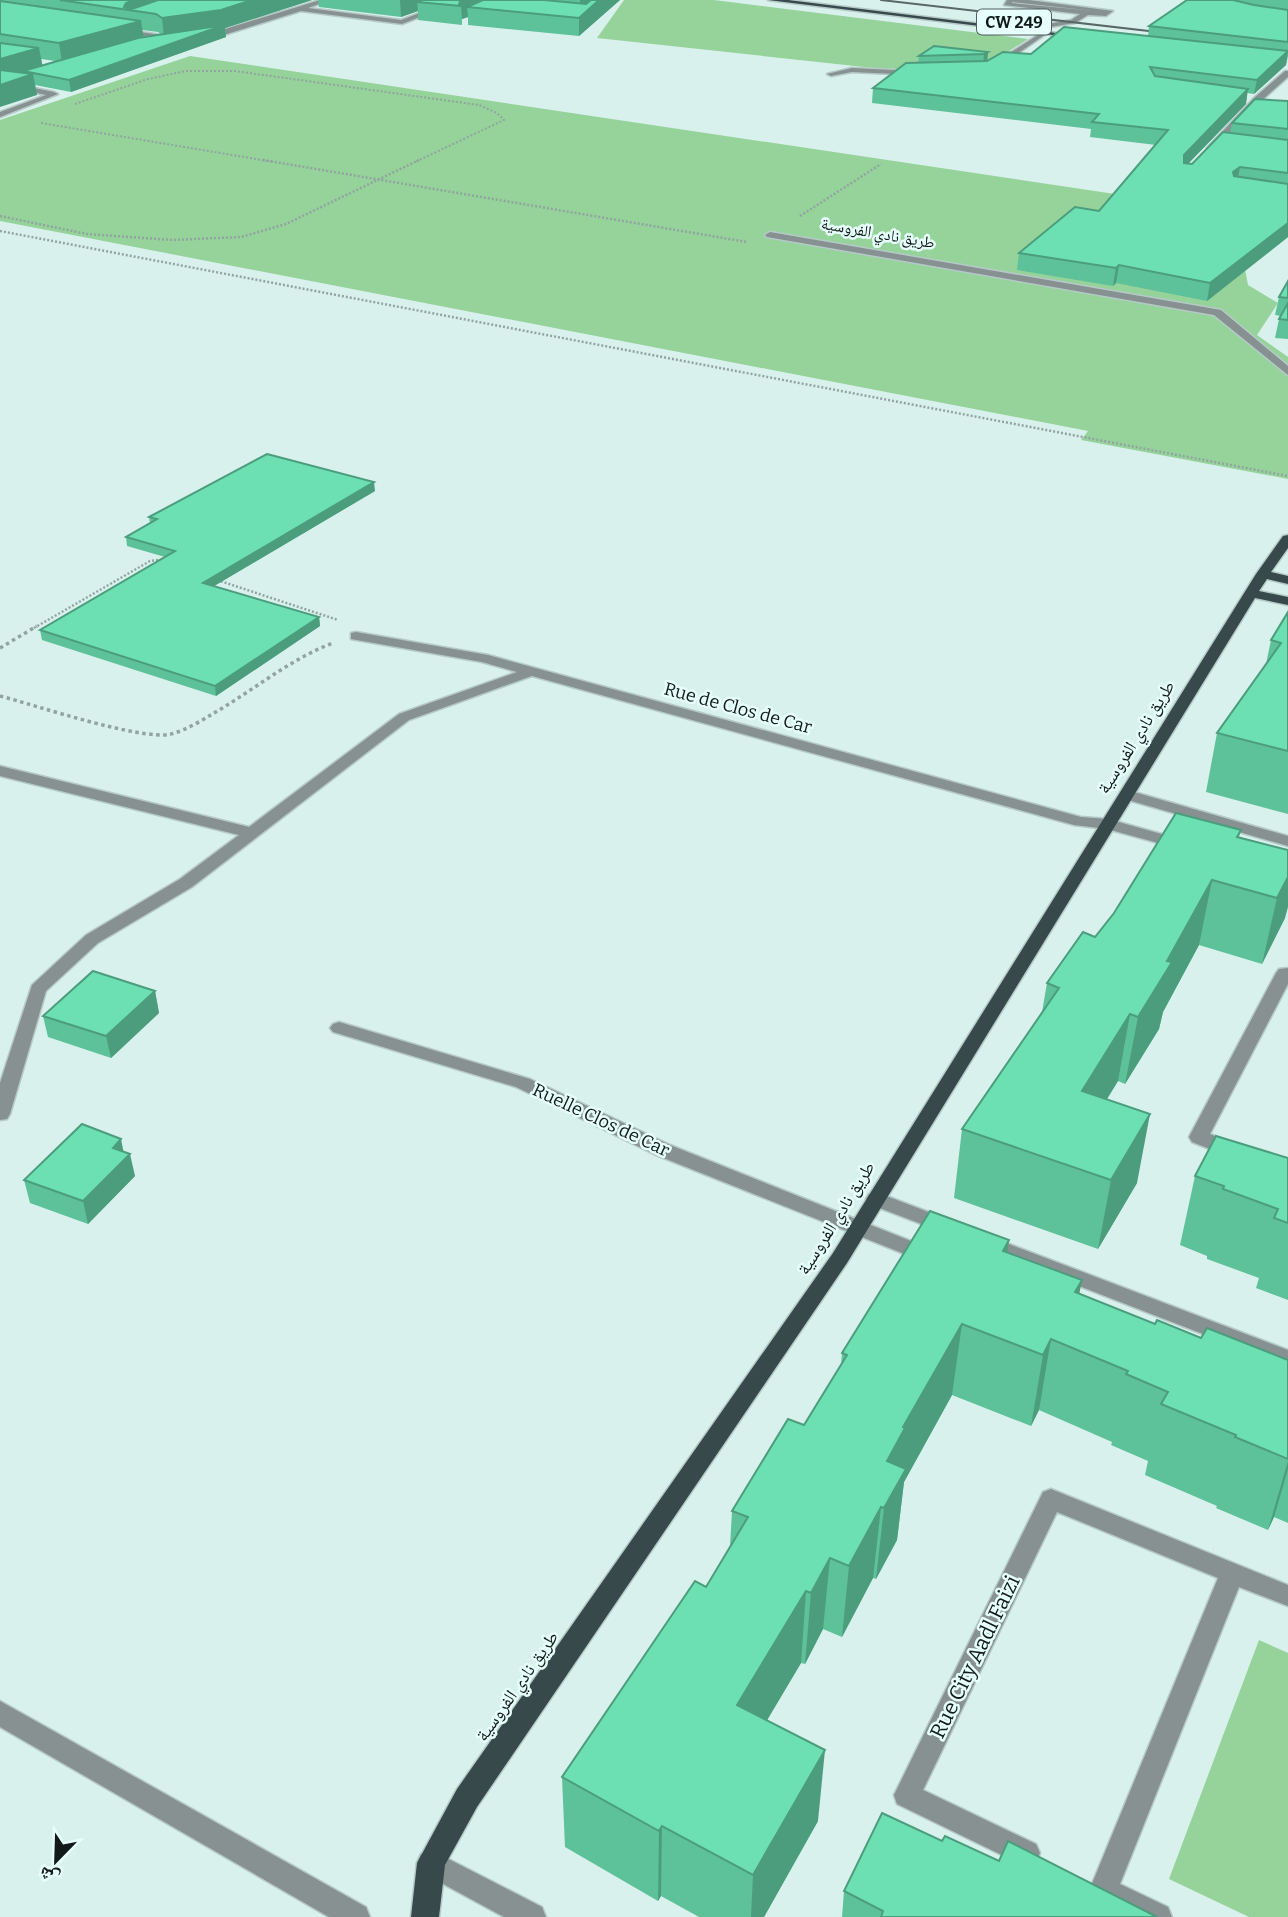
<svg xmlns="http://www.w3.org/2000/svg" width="1288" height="1917" viewBox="0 0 1288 1917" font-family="Bitter,'Noto Naskh Arabic',serif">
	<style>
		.green { fill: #95d39a }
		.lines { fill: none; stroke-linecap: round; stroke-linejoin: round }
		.minor-casing { stroke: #b5cac7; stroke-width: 3 }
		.major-casing { stroke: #b5cac7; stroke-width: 3 }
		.path-far2 { stroke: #91a4a0; stroke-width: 2; stroke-dasharray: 2 2; stroke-linecap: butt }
		.path-far1 { stroke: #91a4a0; stroke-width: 2.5; stroke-dasharray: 2 2; stroke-linecap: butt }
		.path { stroke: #91a4a0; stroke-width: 3.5; stroke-dasharray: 3.5 3.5; stroke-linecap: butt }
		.minor { fill: #879192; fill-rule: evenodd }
		.major { fill: #37494a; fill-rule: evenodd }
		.tram { stroke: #596865; stroke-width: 2 }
		.wall { fill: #5dc199; fill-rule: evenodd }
		.shaded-wall { fill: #4c9d7d }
		.building { fill: #6ce0b2; stroke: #4c9d7d; stroke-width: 2 }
		.labels { text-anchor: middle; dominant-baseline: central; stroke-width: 5; stroke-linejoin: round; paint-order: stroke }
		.shield { fill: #e6fffa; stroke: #515f5c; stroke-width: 2 }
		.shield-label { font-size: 16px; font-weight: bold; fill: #111a18 }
		.far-street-label { font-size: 16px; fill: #111a18; stroke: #e6fffa }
		.street-label { font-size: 18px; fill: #111a18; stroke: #e6fffa }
		.near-street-label { font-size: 21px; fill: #111a18; stroke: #e6fffa }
	</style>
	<rect width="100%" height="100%" fill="#d9f1ed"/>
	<!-- green -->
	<g class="green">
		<polygon points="624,0 714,0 1028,39 995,60 892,70 597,38"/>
		<polygon points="190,56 1269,217 1241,248 1248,285 1278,303 1257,335 1288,357 1288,479 1081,440 1088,431 0,221 0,120"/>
		<polygon points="1259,1640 1288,1653 1288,1917 1249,1917 1169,1879"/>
	</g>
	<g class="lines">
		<defs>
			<g id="minor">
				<polygon points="320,0 330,0 308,8 401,20 454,0 463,0 402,24 301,11 227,34 203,39 199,37"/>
				<path d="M1007 0H1029L1113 11 1106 16 1088 15 1075 23 1044 28 1042 25 1071 20 1080 14 1004 5ZM1012 2 1095 11 1012 3Z"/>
				<polygon points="120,29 175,37 179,39 175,41 118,32"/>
				<polygon points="1044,31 1046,34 998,67 991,65"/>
				<polygon points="852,68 916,71 920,73 916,75 852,72 831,76 827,74"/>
				<polygon points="1285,71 1288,71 1288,77 1260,102 1213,152 1207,152 1207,148 1254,98"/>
				<polygon points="9,83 54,92 58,94 0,117 0,112 46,95 9,87"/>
				<polygon points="770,232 1221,310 1288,366 1288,375 1214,315 767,237 765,235"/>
				<polygon points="356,632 488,655 1081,817 1108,819 1190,842 1192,845 1184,850 1107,829 1074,825 532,676 409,720 192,887 98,943 46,991 10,1114 7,1119 0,1120 0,1083 32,985 86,935 180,879 239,835 0,776 0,766 249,827 399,714 517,672 482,662 351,639 351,633"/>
				<polygon points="1127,790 1288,836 1288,846 1121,798 1119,795"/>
				<polygon points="1288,968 1288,984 1210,1134 1242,1147 1245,1152 1242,1157 1235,1159 1192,1142 1189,1137 1276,973 1279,969"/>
				<polygon points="339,1022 530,1079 670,1145 936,1251 939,1256 936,1261 929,1263 922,1261 656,1155 516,1087 333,1032 330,1028 333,1024"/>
				<polygon points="876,1192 952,1221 955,1226 952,1231 945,1233 869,1204 866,1199 869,1194"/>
				<polygon points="988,1236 1288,1350 1288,1367 981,1248 978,1243 981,1238"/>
				<polygon points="1051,1489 1288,1585 1288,1606 1239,1587 1120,1884 1168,1907 1172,1917 1128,1917 1093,1901 1089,1891 1218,1578 1057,1512 923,1790 1036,1844 1040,1853 1036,1862 1026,1866 1016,1862 897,1804 894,1795 1043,1492"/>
				<polygon points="0,1701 366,1907 370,1917 329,1917 0,1727"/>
				<polygon points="431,1850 542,1907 546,1917 504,1917 421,1872 417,1863 421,1854"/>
			</g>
			<g id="major">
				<polygon points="768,0 788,0 1081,36 1077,38"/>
				<polygon points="1288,535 1288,548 1271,572 1288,576 1288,584 1267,579 1259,591 1288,597 1288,605 1255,598 847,1263 477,1807 445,1865 439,1917 411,1917 417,1863 457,1789 833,1253 1256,574 1283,536"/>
			</g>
		</defs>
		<!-- minor casing -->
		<use href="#minor" class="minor-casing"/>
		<!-- major casing -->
		<use href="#major" class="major-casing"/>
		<!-- path-far2 -->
		<g class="path-far2">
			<polyline points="75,104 148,79 186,71 235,71 479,105 497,113 504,120 415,162"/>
			<polyline points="41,123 274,162"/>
		</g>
		<!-- path-far1 -->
		<g class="path-far1">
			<polyline points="263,160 747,242"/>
			<polyline points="0,216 87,234 172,240 241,237 286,224 419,160"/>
			<polyline points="800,216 881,164"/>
			<polyline points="0,231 1288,476"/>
			<polyline points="217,580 338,620"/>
			<polyline points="34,628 150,561 168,559"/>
		</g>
		<!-- path -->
		<g class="path">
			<polyline points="0,648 37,626"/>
			<path d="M0 696C35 705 141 741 171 734 186 730 201 721 214 713 254 690 290 659 333 643"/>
		</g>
		<!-- minor -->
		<use href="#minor" class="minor"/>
		<!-- major -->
		<use href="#major" class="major"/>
		<!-- tram -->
		<polyline class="tram" points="881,0 1166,33"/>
	</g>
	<!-- wall -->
	<g class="wall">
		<path d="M0 0H312L225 28 226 37 71 92 35 85 37 95 0 85ZM142 30 158 32 161 34 143 37ZM41 59 55 61 42 65Z"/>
		<polygon points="318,0 620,0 579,36 468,25 468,17 462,19 462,25 418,20 418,11 401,17 319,7"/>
		<polygon points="1187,0 1288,0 1288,56 1286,65 1254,94 1247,93 1246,104 1189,163 1192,164 1230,133 1232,123 1288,101 1288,237 1207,301 1116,283 1113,286 1017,270 1019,253 1099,211 1156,145 1090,137 1091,129 872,103 873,88 918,63 919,56 988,52 987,61 1148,36 1149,26"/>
		<polygon points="1288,281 1288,339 1275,338 1279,319 1281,316 1275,315 1279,297"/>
		<polygon points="375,491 214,586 319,617 320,626 216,696 42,640 40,630 165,557 127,546 126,537 150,523 149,517"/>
		<polygon points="1288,612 1288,814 1206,792 1217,733 1266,664 1271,640"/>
		<polygon points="1241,830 1239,837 1288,850 1285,918 1262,964 1199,945 1163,1012 1159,1029 1125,1084 1118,1081 1107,1099 1137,1183 1098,1249 954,1198 962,1129 1042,1012 1047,983 1095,937"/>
		<polygon points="155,991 159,1013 111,1058 48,1037 43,1016"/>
		<polygon points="124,1151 135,1176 88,1224 30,1203 24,1180"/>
		<polygon points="1288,1158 1288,1300 1256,1288 1259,1278 1207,1259 1207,1256 1180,1245 1195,1176"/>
		<polygon points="1007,1253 1079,1294 1155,1324 1201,1338 1288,1360 1288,1523 1274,1517 1268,1530 1216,1508 1217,1506 1145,1475 1148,1461 1111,1445 1112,1442 1039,1410 1031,1426 952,1395 904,1482 897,1540 876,1579 873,1578 842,1637 823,1629 805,1664 801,1663 767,1720 818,1821 764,1917 699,1917 661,1896 658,1901 565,1847 562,1777 706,1587 730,1547 732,1511 804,1425 841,1365 842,1353"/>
		<polygon points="942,1841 999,1861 1157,1917 842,1917 844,1891"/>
	</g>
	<!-- shaded-wall -->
	<g class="shaded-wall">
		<polygon points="134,0 190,0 152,13 124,7 126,3"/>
		<polygon points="252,0 312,0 225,28 226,37 71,92 69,80 164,37 162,18"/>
		<polygon points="400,0 447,0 417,2 418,11 401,17"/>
		<polygon points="463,0 506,0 467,7 468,17 462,19 461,6 459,6 460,1"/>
		<polygon points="580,0 597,0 580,15"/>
		<polygon points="599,0 620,0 579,36 579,18"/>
		<polygon points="141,21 144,40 62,62 59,43"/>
		<polygon points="39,48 43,68 23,71 23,73 0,80 0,59"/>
		<polygon points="1288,51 1286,65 1254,94 1257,80"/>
		<polygon points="988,52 987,64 983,66 984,54"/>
		<polygon points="33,74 37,95 0,107 0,85"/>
		<polygon points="1248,89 1246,104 1181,171 1184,155"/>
		<polygon points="1240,167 1237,183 1233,172"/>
		<polygon points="1288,223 1288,237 1207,301 1210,283"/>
		<polygon points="1119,265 1116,283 1113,286 1116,268"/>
		<polygon points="374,482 375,491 204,592 203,583"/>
		<polygon points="319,617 320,626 216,696 215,686"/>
		<polygon points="1288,877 1288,907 1285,918 1262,964 1277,898"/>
		<polygon points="1212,880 1199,945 1163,1012 1159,1029 1125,1084 1138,1017 1167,961"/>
		<polygon points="155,991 159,1013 111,1058 106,1036"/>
		<polygon points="1130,1014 1118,1081 1070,1159 1082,1091"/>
		<polygon points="1150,1114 1137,1183 1098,1249 1111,1180"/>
		<polygon points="121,1139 125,1159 130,1154 135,1176 88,1224 83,1201 113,1148"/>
		<polygon points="1009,1240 999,1310 1003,1251"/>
		<polygon points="1082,1280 1069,1347 1075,1292"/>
		<polygon points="962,1324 952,1395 904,1482 897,1540 876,1579 884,1508 887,1461 903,1427"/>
		<polygon points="1051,1339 1039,1410 1031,1426 1043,1355"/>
		<polygon points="1288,1461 1288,1469 1274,1517 1268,1530"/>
		<polygon points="881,1507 873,1578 842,1637 849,1566"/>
		<polygon points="830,1558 823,1629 805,1664 811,1593"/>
		<polygon points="806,1591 801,1663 734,1776 737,1705"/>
		<polygon points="825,1750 818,1821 764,1917 751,1917 753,1875"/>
		<polygon points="662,1826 661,1896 658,1901 659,1831"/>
	</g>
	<!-- building -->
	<g class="building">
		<polygon points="60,0 134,0 126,3 124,7 132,9 158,0 252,0 221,10 162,18 156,14"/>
		<polygon points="422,0 463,0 460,1 459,5 461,6 417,2"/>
		<polygon points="483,0 544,0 586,4 591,0 599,0 579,18 467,7"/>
		<polygon points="1187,0 1233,0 1254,5 1288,10 1288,42 1149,26"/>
		<polygon points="0,1 141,21 59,43 0,34"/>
		<polygon points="224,25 69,80 23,71 138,38"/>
		<polygon points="1064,27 1288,51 1257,80 1150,67 1155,76 1248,89 1184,155 1184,163 1192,164 1223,132 1288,140 1288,173 1240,167 1233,172 1234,176 1288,184 1288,223 1210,283 1119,265 1116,268 1019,253 1075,207 1099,211 1168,130 1092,122 1099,114 873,88 906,63 987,61 1003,52 1031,54"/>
		<polygon points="0,43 39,48 0,59"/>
		<polygon points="934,46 988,52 984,54 919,56"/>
		<polygon points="0,70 33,74 0,85"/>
		<polygon points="1255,99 1288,101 1288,129 1232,123"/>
		<polygon points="1288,281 1288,298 1279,297"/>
		<polygon points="1288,303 1288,320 1279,319"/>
		<polygon points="267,454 374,482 203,583 319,617 215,686 40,630 175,551 126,537 157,519 149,517"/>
		<polygon points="1288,612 1288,751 1217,733 1281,643 1271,640"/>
		<polygon points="1176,813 1241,830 1237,837 1288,850 1288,877 1277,898 1212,880 1167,961 1172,962 1138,1017 1130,1014 1082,1091 1150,1114 1111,1180 962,1129 1059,988 1047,983 1083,932 1095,937 1114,913"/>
		<polygon points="93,971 155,991 106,1036 43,1016"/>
		<polygon points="82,1124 121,1139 113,1148 130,1154 83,1201 24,1180"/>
		<polygon points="1216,1136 1288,1158 1288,1223 1274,1218 1278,1209 1223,1189 1224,1186 1195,1176"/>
		<polygon points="930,1211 1009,1240 1003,1251 1082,1280 1075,1292 1155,1324 1157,1320 1201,1338 1207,1328 1288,1360 1288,1459 1235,1437 1236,1435 1161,1404 1168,1392 1126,1374 1128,1371 1051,1339 1043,1355 962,1324 903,1427 905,1428 887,1461 906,1469 884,1508 881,1507 849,1566 830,1558 811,1593 806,1591 737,1705 825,1750 753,1875 662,1826 659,1831 562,1777 695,1581 706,1587 748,1517 732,1511 788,1419 804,1425 847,1355 842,1353"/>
		<polygon points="882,1813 942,1841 945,1836 999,1861 1008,1841 1157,1917 881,1917 883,1911 844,1891"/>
	</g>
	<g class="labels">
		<!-- shield labels -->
		<rect class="shield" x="977" y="9.5" width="74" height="25" rx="5"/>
		<g class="shield-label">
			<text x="1014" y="22">CW 249</text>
		</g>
		<!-- far-street labels -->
		<g class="far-street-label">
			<text transform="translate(878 233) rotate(10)">طريق نادي الفروسية</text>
		</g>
		<!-- street labels -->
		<g class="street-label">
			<text transform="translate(738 708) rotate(15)">Rue de Clos de Car</text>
			<text transform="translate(1136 737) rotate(-58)">طريق نادي الفروسية</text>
			<text transform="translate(601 1120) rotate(25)">Ruelle Clos de Car</text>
			<text transform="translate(836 1218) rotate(-58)">طريق نادي الفروسية</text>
			<text transform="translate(517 1686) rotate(-55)">طريق نادي الفروسية</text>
		</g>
		<!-- near-street labels -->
		<g class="near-street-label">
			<text transform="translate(975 1657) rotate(-64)">Rue City Aadl Faizi</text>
		</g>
	</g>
	<!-- north arrow -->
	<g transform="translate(56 1861) rotate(203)" stroke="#e6fffa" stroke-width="5" paint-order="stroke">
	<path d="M0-5L12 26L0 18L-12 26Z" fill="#111a18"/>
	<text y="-10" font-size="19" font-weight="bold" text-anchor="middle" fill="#111a18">ش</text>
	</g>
</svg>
